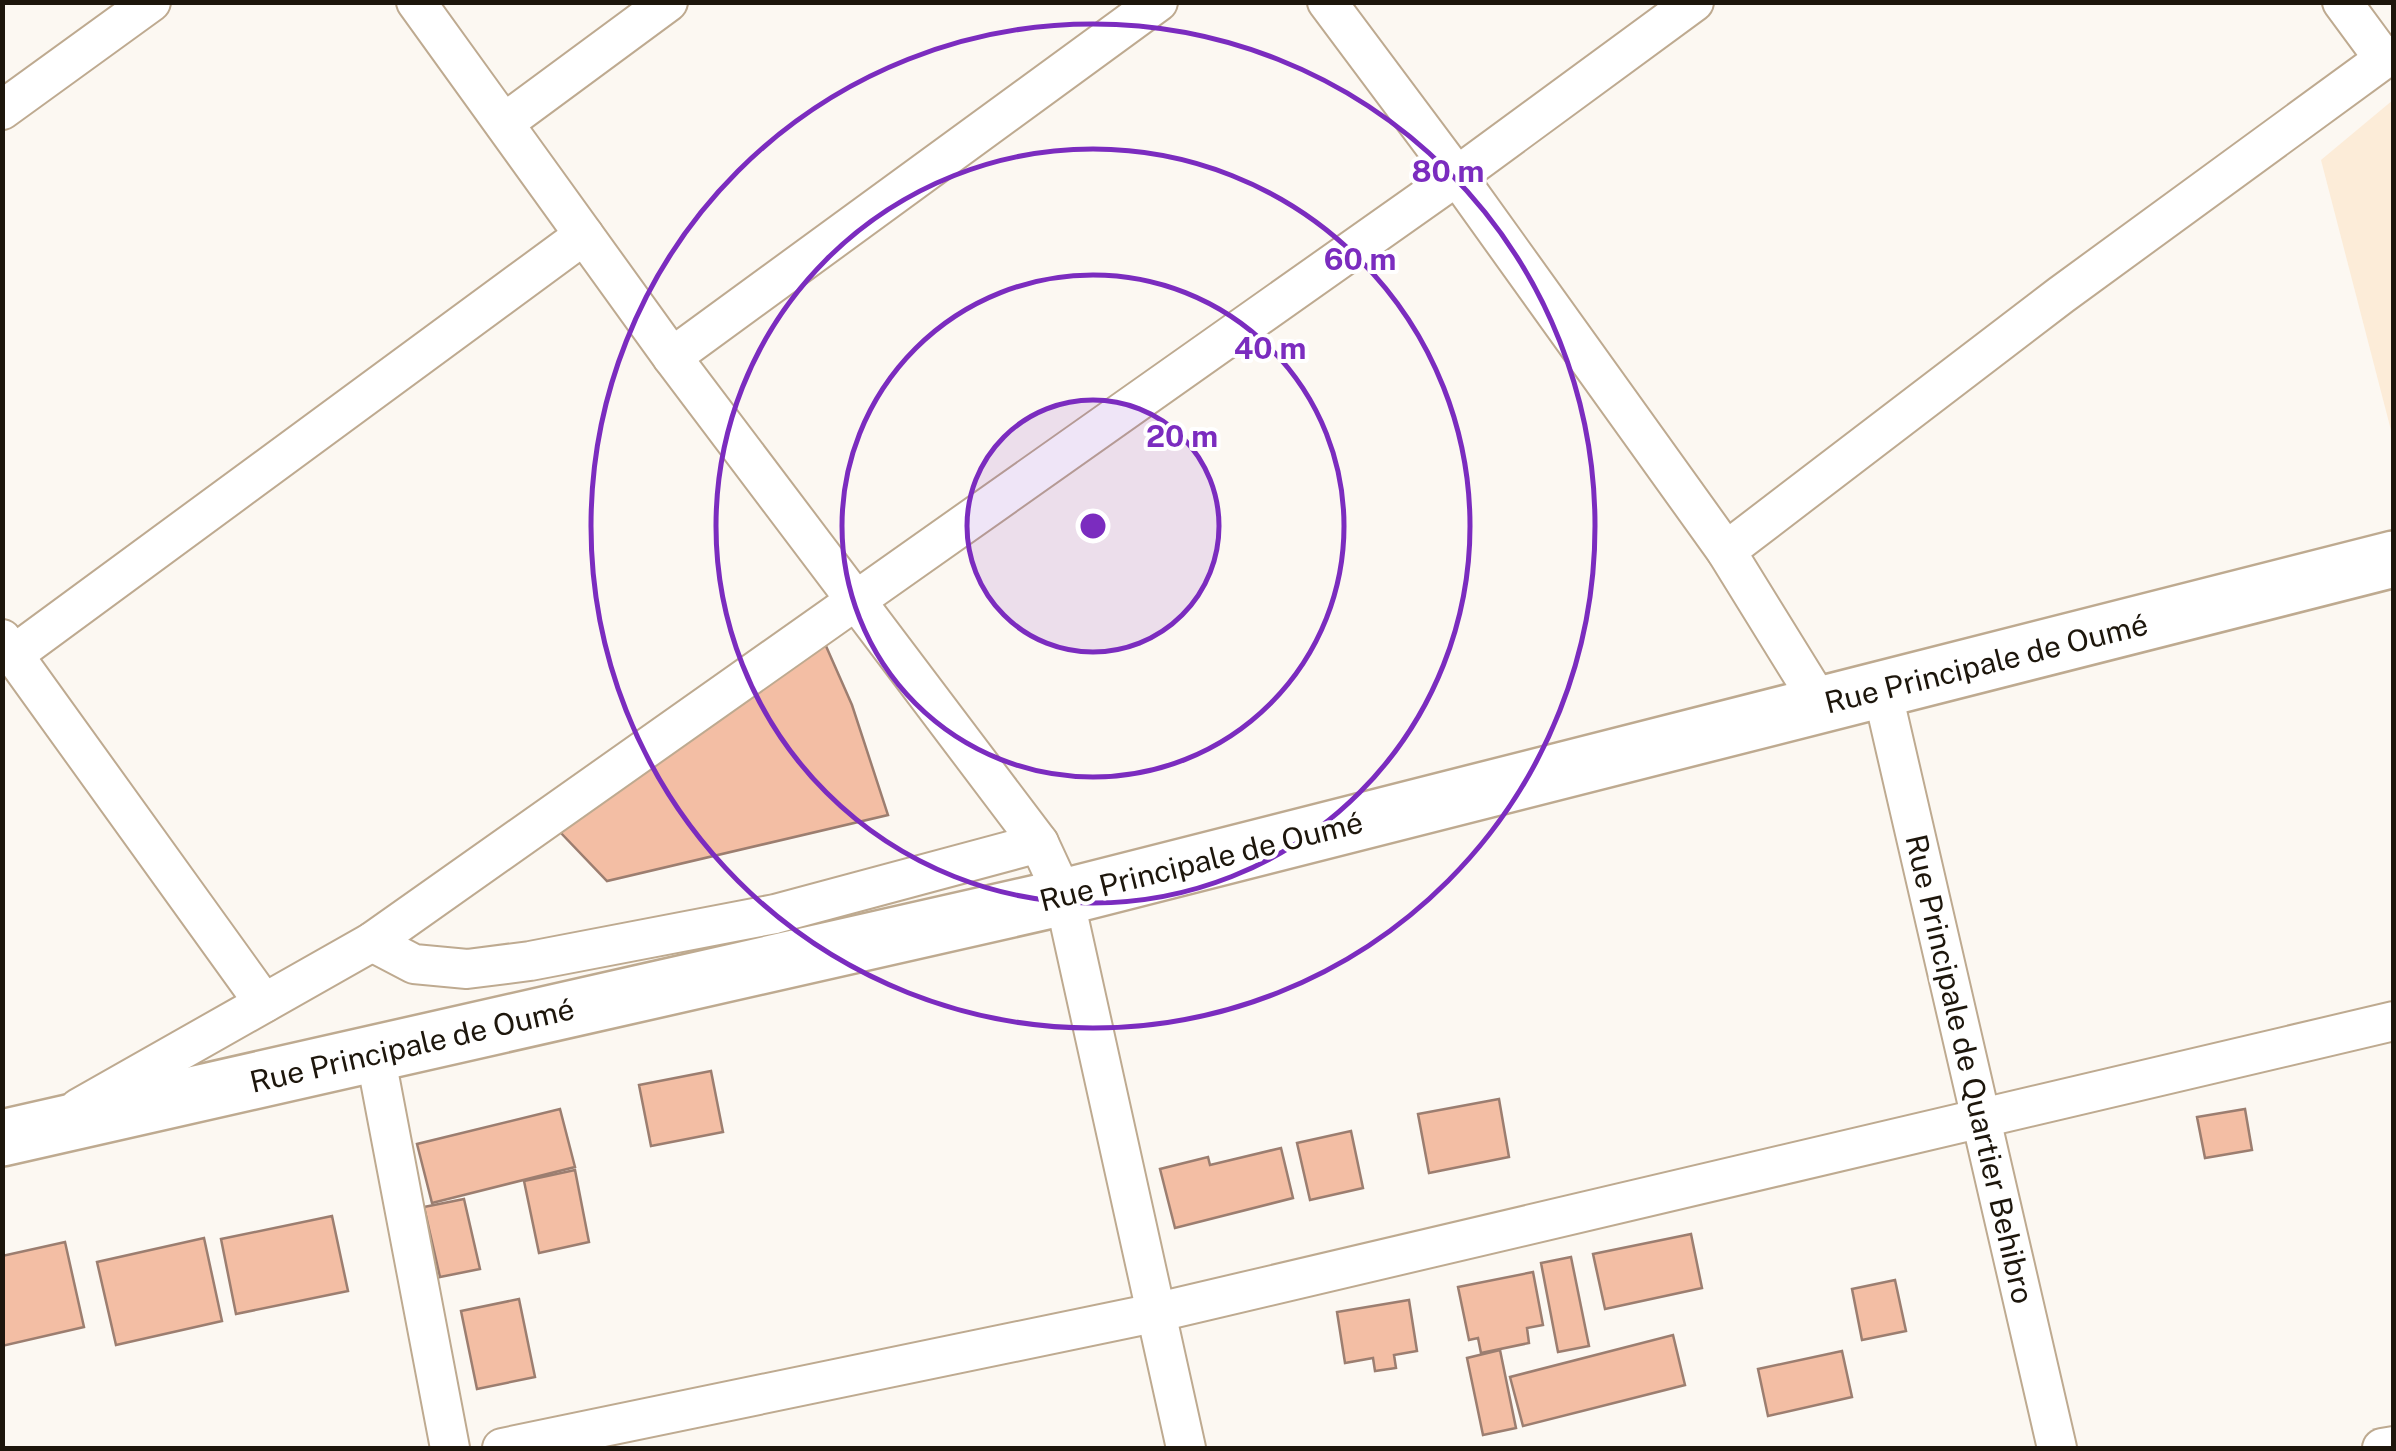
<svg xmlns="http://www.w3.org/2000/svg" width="2396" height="1451" viewBox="0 0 2396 1451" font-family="'Public Sans',sans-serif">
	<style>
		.built { fill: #fcecd8 }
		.building { fill: #f3bea4; stroke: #9c7e70; stroke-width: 2.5 }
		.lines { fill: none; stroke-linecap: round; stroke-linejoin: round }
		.minor-casing { stroke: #beaa90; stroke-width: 42 }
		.primary-casing { stroke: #beaa90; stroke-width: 60 }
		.minor { stroke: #fff; stroke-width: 38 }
		.primary { stroke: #fff; stroke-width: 55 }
		.ring { fill: none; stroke: #7b2cbf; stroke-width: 5 }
		.labels { text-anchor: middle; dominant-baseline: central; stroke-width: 8; stroke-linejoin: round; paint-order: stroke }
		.street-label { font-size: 30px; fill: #1d160c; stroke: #fff }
		.centre { fill: #7b2cbf; stroke: #fff; stroke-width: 5 }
		.ring-label { font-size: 30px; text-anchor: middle; font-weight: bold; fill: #7b2cbf; stroke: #fff; stroke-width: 8; stroke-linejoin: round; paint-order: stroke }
	</style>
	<rect width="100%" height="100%" fill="#fcf8f2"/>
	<!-- built -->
	<polygon class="built" points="2393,100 2393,438 2321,160"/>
	<!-- building -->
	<g class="building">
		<polygon points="822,637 852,705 888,815 607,881 560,832"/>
		<polygon points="711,1071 723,1132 651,1146 639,1085"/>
		<polygon points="1499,1099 1509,1157 1429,1173 1418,1114"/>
		<polygon points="560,1109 575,1167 432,1203 417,1144"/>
		<polygon points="2245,1109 2252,1150 2205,1158 2197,1117"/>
		<polygon points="1351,1131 1363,1188 1310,1200 1297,1143"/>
		<polygon points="1281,1148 1293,1198 1175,1228 1160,1169 1208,1157 1210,1165"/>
		<polygon points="575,1170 589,1242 539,1253 524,1181"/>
		<polygon points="464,1199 480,1269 440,1277 424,1207"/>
		<polygon points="332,1216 348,1291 236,1314 221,1239"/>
		<polygon points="1691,1234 1702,1288 1605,1309 1593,1254"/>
		<polygon points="204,1238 222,1321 116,1345 97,1262"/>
		<polygon points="65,1242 84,1327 2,1346 2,1256"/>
		<polygon points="1571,1257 1589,1346 1558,1352 1541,1263"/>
		<polygon points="1533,1272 1543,1325 1527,1328 1529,1343 1481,1353 1478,1338 1469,1340 1458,1287"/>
		<polygon points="1895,1280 1906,1331 1862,1340 1852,1289"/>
		<polygon points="519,1299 535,1377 477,1389 461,1311"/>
		<polygon points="1409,1300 1417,1351 1394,1355 1396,1368 1375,1371 1373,1358 1345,1363 1337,1312"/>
		<polygon points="1673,1335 1685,1385 1523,1426 1510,1377"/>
		<polygon points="1500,1350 1516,1428 1483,1435 1467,1358"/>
		<polygon points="1842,1351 1852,1397 1768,1416 1758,1369"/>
	</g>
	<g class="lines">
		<defs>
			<g id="minor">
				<polyline points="416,2 672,357 1039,843 1064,897 1186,1448"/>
				<polyline points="1327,2 1457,176 1726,551 1820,703"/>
				<polyline points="2342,2 2384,59"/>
				<polyline points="2,110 151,2"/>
				<polyline points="504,123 668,2"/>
				<polyline points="672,357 1158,2"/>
				<polyline points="1726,551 2061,295 2384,59 2394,55"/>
				<polyline points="2,639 264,1003"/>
				<polyline points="13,655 584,235"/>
				<polyline points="1882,690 2057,1448"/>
				<polyline points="372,942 414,964 467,969 530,961 775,914 1039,843"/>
				<polyline points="375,1054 450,1448"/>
				<polyline points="79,1108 372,942 1457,176 1694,2"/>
				<polyline points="502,1448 1154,1313 2394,1021"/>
				<polyline points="2382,1448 2394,1446"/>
			</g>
			<polyline id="primary" points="2,1138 1064,897 2394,559"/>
		</defs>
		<!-- minor casing -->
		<use href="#minor" class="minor-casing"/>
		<!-- primary casing -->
		<use href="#primary" class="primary-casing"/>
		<!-- minor -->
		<use href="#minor" class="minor"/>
		<!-- primary -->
		<use href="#primary" class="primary"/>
	</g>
	<!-- distance rings -->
	<circle cx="1093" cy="526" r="126" fill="#7b2cbf" fill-opacity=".12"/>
	<g class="ring">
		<circle cx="1093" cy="526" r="126"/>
		<circle cx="1093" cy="526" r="251"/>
		<circle cx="1093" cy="526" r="377"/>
		<circle cx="1093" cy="526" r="502"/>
	</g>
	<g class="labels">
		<!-- street labels -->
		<g class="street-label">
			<text transform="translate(1986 663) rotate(-14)">Rue Principale de Oumé</text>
			<text transform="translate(1201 861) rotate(-14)">Rue Principale de Oumé</text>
			<text transform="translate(412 1045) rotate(-13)">Rue Principale de Oumé</text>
			<text transform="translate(1970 1069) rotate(77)">Rue Principale de Quartier Behibro</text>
		</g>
	</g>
	<circle cx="1093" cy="526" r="15" class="centre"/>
	<g class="ring-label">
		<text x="1448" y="182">80 m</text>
		<text x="1360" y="270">60 m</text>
		<text x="1270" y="359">40 m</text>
		<text x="1182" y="447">20 m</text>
	</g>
	<!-- border -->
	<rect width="2396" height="1451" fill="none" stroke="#1d160c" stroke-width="10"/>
</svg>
